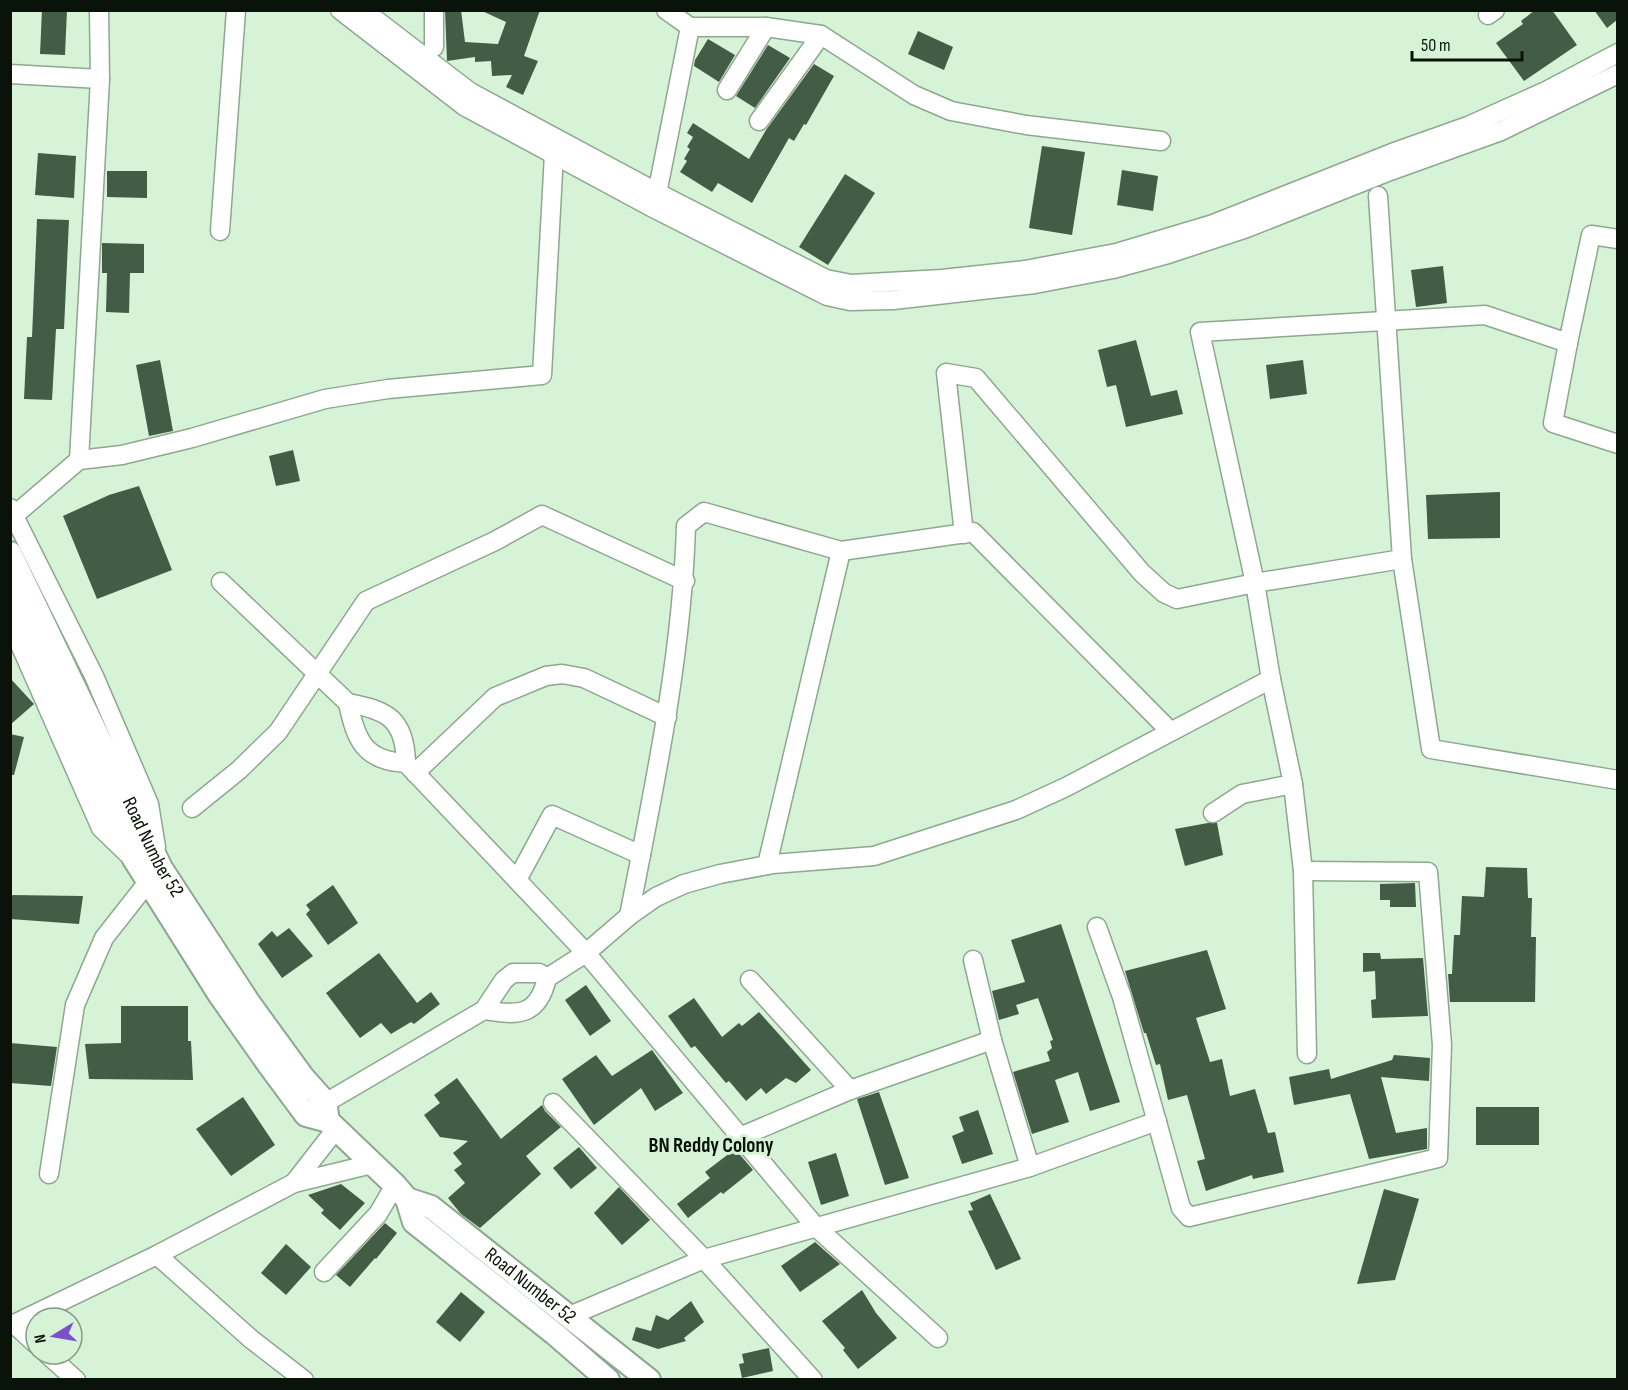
<svg xmlns="http://www.w3.org/2000/svg" width="1628" height="1390" viewBox="0 0 1628 1390" font-family="'Sofia Sans Condensed',sans-serif">
	<style>
		.building { fill: #435c45 }
		.lines { fill: none; stroke-linecap: round; stroke-linejoin: round }
		.minor-casing { stroke: #8da88e; stroke-width: 21 }
		.major-casing { stroke: #8da88e; stroke-width: 26 }
		.minor { stroke: #fff; stroke-width: 18 }
		.major { stroke: #fff; stroke-width: 22 }
		.labels { text-anchor: middle; dominant-baseline: central; stroke-width: 6; stroke-linejoin: round; paint-order: stroke }
		.street-label { font-size: 20px; fill: #09130a; stroke: #d6f3d7 }
		.neighbourhood-label { font-size: 21px; font-weight: bold; fill: #09130a; stroke: #d6f3d7 }
	</style>
	<rect width="100%" height="100%" fill="#d6f3d7"/>
	<!-- building -->
	<g class="building">
		<polygon points="42,10 67,10 65,55 40,54"/>
		<polygon points="445,10 461,10 465,42 498,44 506,22 480,10 540,10 524,56 538,61 523,95 506,87 512,75 492,76 491,61 475,62 475,57 447,61"/>
		<polygon points="1535,10 1552,10 1577,45 1524,81 1496,43 1523,24 1521,21"/>
		<polygon points="1594,10 1617,10 1617,20 1607,28"/>
		<polygon points="918,31 953,47 944,70 908,54"/>
		<polygon points="708,39 735,55 719,82 694,66 695,60"/>
		<polygon points="768,45 790,58 755,108 736,96"/>
		<polygon points="814,64 834,76 806,125 804,124 794,141 789,138 752,203 718,183 712,192 680,172 687,161 684,159 690,149 687,147 693,137 687,133 693,123 749,159 766,130"/>
		<polygon points="1042,146 1085,152 1072,235 1029,228"/>
		<polygon points="38,153 76,156 74,198 35,195"/>
		<polygon points="1122,170 1158,176 1153,211 1117,205"/>
		<polygon points="107,171 147,171 147,198 107,197"/>
		<polygon points="845,174 875,193 828,265 799,247"/>
		<polygon points="37,219 69,220 64,329 56,329 52,400 24,399 27,337 32,337"/>
		<polygon points="102,243 144,244 144,273 130,273 129,313 106,312 107,273 102,273"/>
		<polygon points="1443,266 1447,303 1416,307 1411,270"/>
		<polygon points="1136,340 1151,396 1177,390 1183,414 1126,427 1116,385 1107,387 1098,350"/>
		<polygon points="160,360 173,431 149,436 136,365"/>
		<polygon points="1303,360 1307,394 1270,399 1266,365"/>
		<polygon points="293,450 300,481 276,486 269,456"/>
		<polygon points="139,486 172,570 97,599 63,516 109,495"/>
		<polygon points="1500,492 1500,538 1428,539 1426,495"/>
		<polygon points="10,678 34,704 10,725"/>
		<polygon points="10,734 24,737 14,775 10,775"/>
		<polygon points="1208,823 1217,823 1223,855 1185,866 1175,829"/>
		<polygon points="1486,867 1527,868 1528,898 1532,898 1531,937 1536,937 1535,1002 1450,1002 1448,974 1452,974 1454,935 1460,935 1462,896 1484,897"/>
		<polygon points="1415,883 1416,907 1390,907 1390,900 1380,900 1380,884"/>
		<polygon points="333,885 358,923 328,945 306,914 310,910 306,905"/>
		<polygon points="10,895 83,896 79,924 10,919"/>
		<polygon points="1061,924 1120,1102 1090,1111 1078,1072 1055,1080 1069,1122 1032,1134 1013,1072 1050,1061 1047,1052 1052,1048 1050,1041 1053,1040 1038,998 1016,1005 1019,1014 999,1020 992,991 1025,982 1011,940"/>
		<polygon points="289,928 313,956 282,978 258,944 272,931 277,937"/>
		<polygon points="1207,950 1226,1009 1196,1018 1210,1062 1222,1059 1230,1096 1255,1089 1268,1133 1275,1132 1284,1172 1253,1179 1252,1175 1206,1191 1197,1161 1205,1159 1187,1095 1168,1100 1160,1064 1156,1065 1146,1033 1144,1033 1125,971"/>
		<polygon points="379,953 417,1003 431,992 440,1004 414,1024 411,1022 391,1034 381,1023 360,1038 326,993"/>
		<polygon points="1363,953 1380,953 1381,959 1423,958 1428,1016 1372,1018 1371,1000 1376,999 1375,971 1363,972"/>
		<polygon points="586,985 611,1021 590,1036 565,1000"/>
		<polygon points="694,998 722,1037 739,1023 742,1026 759,1012 811,1070 796,1083 786,1078 766,1094 761,1088 746,1101 729,1081 726,1083 695,1046 691,1048 668,1016"/>
		<polygon points="121,1006 188,1006 188,1041 191,1041 193,1080 89,1079 85,1044 121,1043"/>
		<polygon points="10,1043 57,1047 51,1086 10,1083"/>
		<polygon points="652,1050 683,1093 655,1111 641,1088 594,1125 562,1079 596,1055 612,1076"/>
		<polygon points="1394,1055 1430,1058 1429,1081 1381,1077 1396,1133 1427,1128 1427,1149 1369,1159 1350,1094 1294,1105 1289,1077 1329,1069 1331,1079 1392,1060"/>
		<polygon points="457,1078 501,1139 542,1105 545,1111 561,1127 526,1156 541,1174 480,1228 461,1214 448,1198 465,1183 454,1170 462,1164 453,1153 468,1141 440,1137 424,1115 440,1103 434,1095"/>
		<polygon points="879,1092 909,1178 885,1185 857,1099"/>
		<polygon points="243,1097 275,1145 231,1176 196,1129"/>
		<rect x="1476" y="1107" width="63" height="38"/>
		<polygon points="978,1110 993,1154 962,1164 952,1136 964,1131 959,1117"/>
		<polygon points="579,1147 597,1168 571,1189 553,1168"/>
		<polygon points="735,1149 753,1170 723,1194 721,1192 688,1218 677,1204 710,1178 705,1172"/>
		<polygon points="836,1153 849,1196 821,1205 808,1162"/>
		<polygon points="341,1184 365,1203 340,1230 321,1213 324,1210 308,1195"/>
		<polygon points="619,1187 650,1220 622,1245 594,1213"/>
		<polygon points="1384,1189 1419,1199 1395,1280 1357,1284"/>
		<polygon points="990,1194 1021,1259 996,1270 968,1211 973,1210 970,1203"/>
		<polygon points="385,1223 397,1233 376,1259 375,1258 350,1287 336,1275"/>
		<polygon points="815,1242 840,1264 800,1292 781,1266"/>
		<polygon points="286,1244 311,1267 286,1295 261,1273"/>
		<polygon points="862,1290 876,1313 897,1338 858,1369 843,1350 845,1348 822,1321"/>
		<polygon points="461,1292 485,1312 460,1342 436,1322"/>
		<polygon points="691,1301 704,1322 684,1338 686,1341 658,1349 632,1340 636,1327 651,1331 656,1315 668,1320"/>
		<polygon points="769,1348 773,1371 742,1378 739,1364 744,1363 742,1354"/>
	</g>
	<g class="lines">
		<defs>
			<g id="minor">
				<polyline points="340,10 464,106 655,209 827,296 850,301 893,300 1035,284 1113,269 1168,254 1247,228 1390,171 1501,131 1618,74"/>
				<polyline points="363,10 470,92 658,193 826,279 851,284 942,279 1025,270 1116,253 1213,224 1392,153 1468,126 1546,91 1618,53"/>
				<polyline points="434,10 434,47"/>
				<polyline points="666,10 690,27"/>
				<polyline points="1488,15 1495,10"/>
				<polyline points="10,74 100,79"/>
				<polyline points="727,90 766,27"/>
				<polyline points="759,121 821,35"/>
				<polyline points="1378,196 1402,559 1431,749 1618,780"/>
				<polyline points="655,204 690,27 766,27 821,35 914,95 951,111 1026,125 1161,141"/>
				<polyline points="220,231 236,10"/>
				<polyline points="1568,343 1553,423 1618,444"/>
				<polyline points="79,460 100,79 99,10"/>
				<polyline points="10,508 94,676 149,804 156,847"/>
				<polyline points="10,519 79,460 122,455 192,438 325,399 388,389 542,375 554,154"/>
				<polyline points="964,534 946,373 976,378 1142,573 1164,593 1177,599 1255,583 1402,559"/>
				<path d="M221 582 348 703C387 710 405 719 406 763L586 953 816 1227 938 1338"/>
				<polyline points="10,622 101,828 130,856"/>
				<path d="M348 703C356 740 364 761 406 763"/>
				<polyline points="415,773 495,697 546,676 562,674 584,678 667,717"/>
				<polyline points="192,808 239,770 278,732 366,601 495,541 542,515 685,581"/>
				<polyline points="1213,813 1242,794 1293,784"/>
				<polyline points="767,865 841,551"/>
				<polyline points="517,880 552,815 641,855"/>
				<path d="M629 916C654 787 682 658 686 526L704 512 841 551 973 532 1170 731"/>
				<polyline points="1097,927 1122,997 1181,1208 1189,1217 1438,1158 1442,1045 1428,872 1303,871"/>
				<polyline points="973,960 992,1040 1030,1167"/>
				<polyline points="750,980 850,1090"/>
				<path d="M484 1010C519 1016 538 1016 547 978L586 953 629 916 656 897 684 884 720 874 773 864 874 856 1016 810 1066 787 1271 679"/>
				<polyline points="1307,1054 1303,871 1293,784 1271,679 1255,583 1200,332 1485,315 1568,343 1591,235 1618,239"/>
				<polyline points="553,1103 704,1259 813,1380"/>
				<polyline points="315,1109 484,1010 504,980 513,973 539,973 547,978"/>
				<polyline points="740,1137 850,1090 992,1040"/>
				<polyline points="49,1174 75,1005 104,938 148,882"/>
				<polyline points="294,1183 336,1129"/>
				<polyline points="157,1255 251,1339 304,1380"/>
				<polyline points="324,1272 378,1214 395,1185"/>
				<polyline points="567,1317 704,1259 1030,1167 1157,1121"/>
				<polyline points="36,1344 14,1324 157,1255 294,1183 372,1164"/>
				<polyline points="47,1354 76,1380"/>
			</g>
			<g id="major">
				<path id="s1" d="M10 553 161 868 249 1003 302 1076 325 1102 328 1121 395 1185 407 1199 414 1222 555 1334 608 1380"/>
				<polyline points="10,591 134,859 219,994 269,1065 306,1115 328,1121"/>
				<path id="s2" d="M407 1199 431 1207 649 1380"/>
			</g>
		</defs>
		<!-- minor casing -->
		<use href="#minor" class="minor-casing"/>
		<!-- major casing -->
		<use href="#major" class="major-casing"/>
		<!-- minor -->
		<use href="#minor" class="minor"/>
		<!-- major -->
		<use href="#major" class="major"/>
	</g>
	<g class="labels">
		<!-- street labels -->
		<g class="street-label">
			<text stroke="none"><textPath href="#s1" startOffset="327">Road Number 52</textPath></text>
			<text stroke="none"><textPath href="#s2" startOffset="152">Road Number 52</textPath></text>
		</g>
		<!-- neighbourhood labels -->
		<g class="neighbourhood-label">
			<text x="711" y="1145">BN Reddy Colony</text>
		</g>
	</g>
	<!-- border -->
	<rect width="1628" height="1390" fill="none" stroke="#09130a" stroke-width="24"/>
	<!-- north arrow -->
	<g transform="translate(54 1336) rotate(259)"><circle r="28" fill="#d6f3d7" stroke="#849985" stroke-width="1.5"/>
	<path d="M0-4.5L10 22L0 15L-10 22Z" fill="#7b50c9"/>
	<text y="-9" font-size="16" font-weight="bold" text-anchor="middle" fill="#09130a">N</text>
	</g>
	<!-- scale -->
	<path d="M1412 51v9h110v-9" fill="none" stroke="#09130a" stroke-width="3"/>
	<text x="1421" y="51" font-size="18" fill="#09130a" stroke="#d6f3d7" stroke-width="4.5" paint-order="stroke">50 m</text>
</svg>
